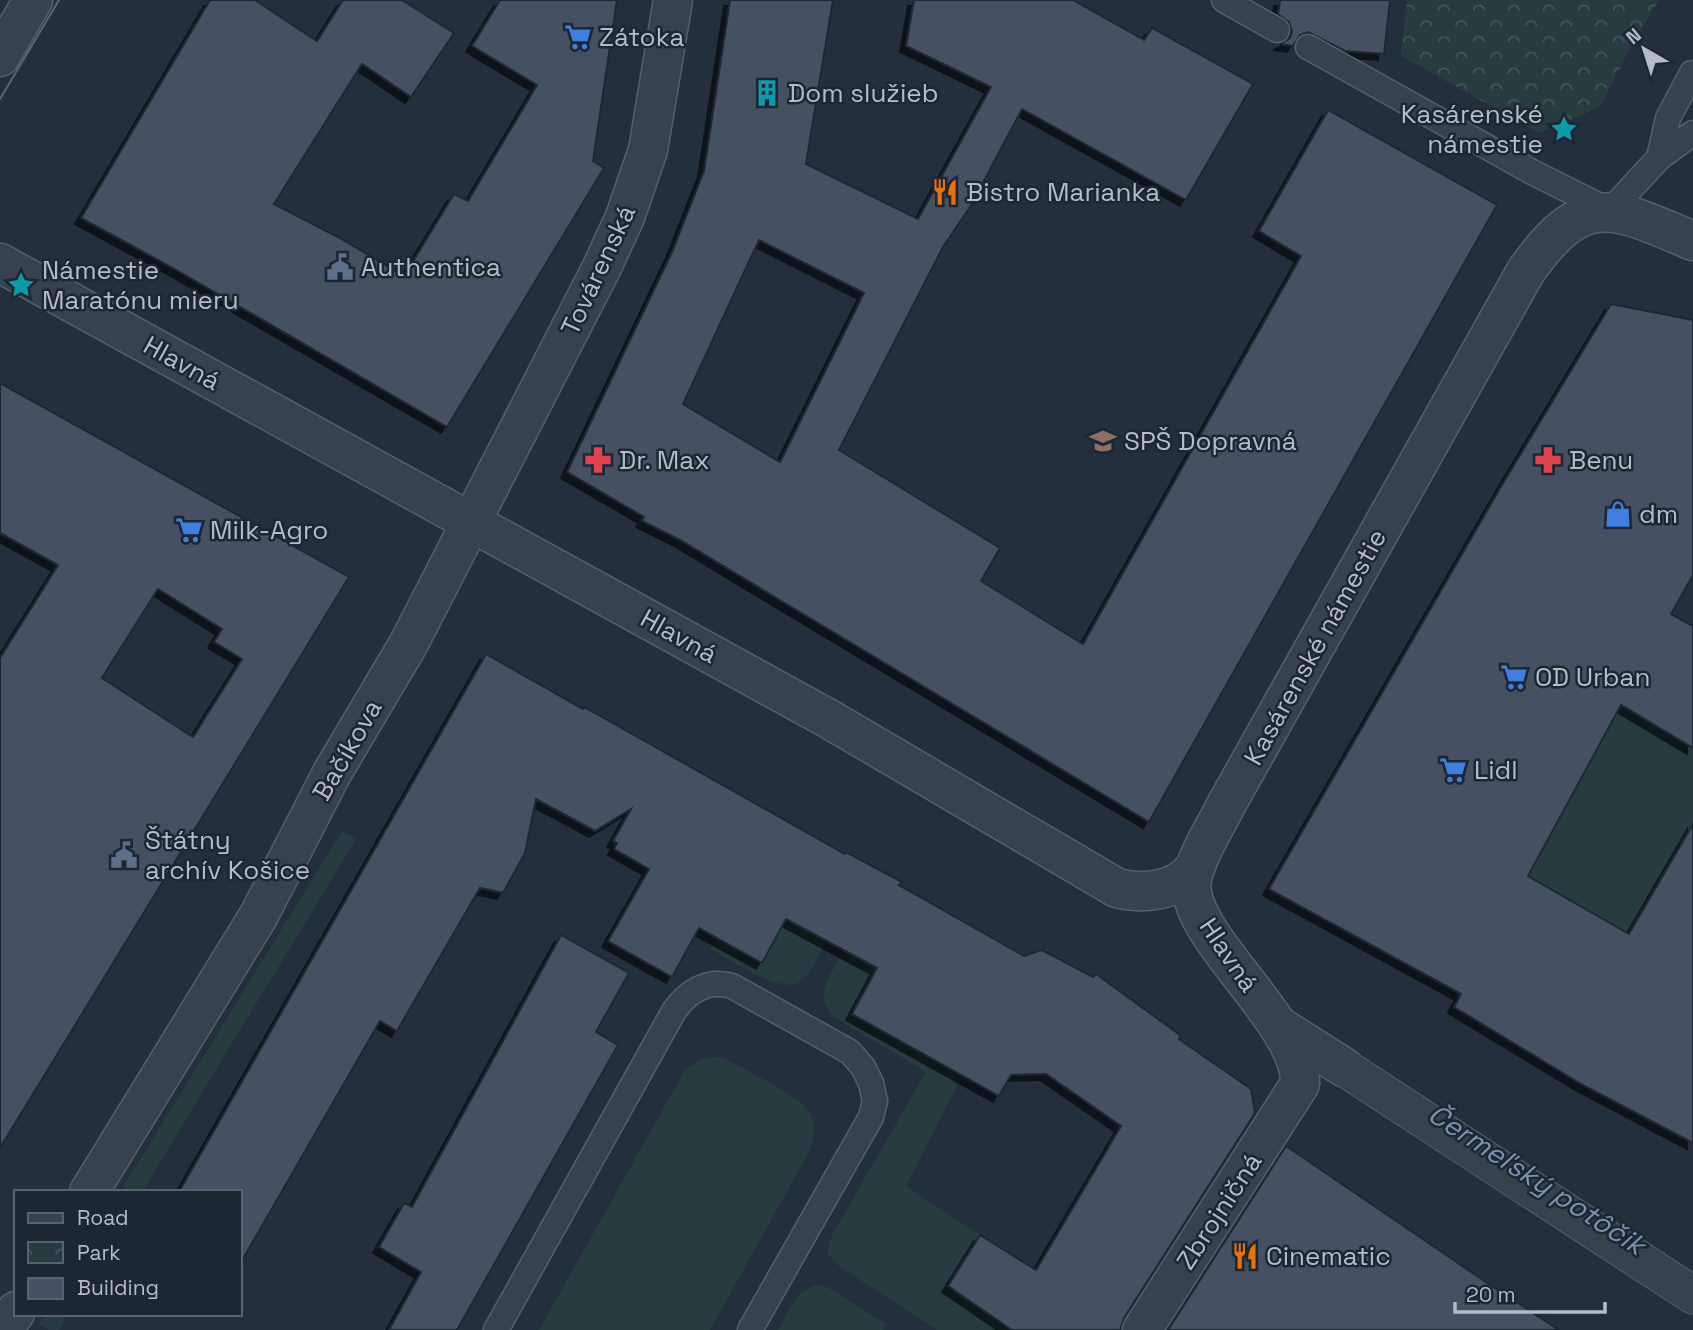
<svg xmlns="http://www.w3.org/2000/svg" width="1693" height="1330" viewBox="0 0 1693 1330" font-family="'Space Grotesk',sans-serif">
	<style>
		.grass { fill: #263c3f }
		.park { fill: url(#park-crowns) }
		.building { fill: #455162; stroke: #1f2835; stroke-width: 2; fill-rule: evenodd; filter: url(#shadow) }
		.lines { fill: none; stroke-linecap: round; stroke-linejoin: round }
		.service-casing { stroke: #565f6c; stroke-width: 27 }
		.pedestrian-casing { stroke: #565f6c; stroke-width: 39 }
		.minor-casing { stroke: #565f6c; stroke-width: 41 }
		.tertiary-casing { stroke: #565f6c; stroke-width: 41 }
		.service { stroke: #38414e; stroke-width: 24 }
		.pedestrian { stroke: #38414e; stroke-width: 37 }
		.minor { stroke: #38414e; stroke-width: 38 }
		.tertiary { stroke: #38414e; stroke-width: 38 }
		.tram { stroke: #5a6575; stroke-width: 2 }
		.labels { text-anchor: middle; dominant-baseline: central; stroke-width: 5; stroke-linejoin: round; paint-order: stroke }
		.poi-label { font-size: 26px; fill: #b4bcc9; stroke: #1d2633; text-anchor: start }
		.street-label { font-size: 26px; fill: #b4bcc9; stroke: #1d2633 }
		.water-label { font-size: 28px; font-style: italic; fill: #7c92b1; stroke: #1d2633 }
	</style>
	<defs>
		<pattern id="park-crowns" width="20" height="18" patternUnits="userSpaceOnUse" patternTransform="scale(1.75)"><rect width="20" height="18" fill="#263c3f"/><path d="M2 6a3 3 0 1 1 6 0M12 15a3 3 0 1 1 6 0" fill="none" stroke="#435659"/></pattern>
		<filter id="shadow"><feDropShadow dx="-6" dy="6" stdDeviation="0" flood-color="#0009"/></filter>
	</defs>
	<rect width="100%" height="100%" fill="#242f3e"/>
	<!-- grass -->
	<g class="grass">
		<polygon points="1621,705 1693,748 1693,824 1629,934 1528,876"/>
		<polygon points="342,831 356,839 142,1192 120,1192"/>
		<path d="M786 919 826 941C819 954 812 974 800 982 780 995 729 959 711 949L718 938 762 963Z"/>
		<path d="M844 951 876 969 853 1014 962 1076 906 1186 980 1235 949 1286 1010 1330H937L840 1267 828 1254V1245L833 1233 926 1072 834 1017C811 994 832 974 844 951Z"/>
		<path d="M718 1057 728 1060C743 1068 757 1076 772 1084 801 1101 824 1112 810 1150L710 1330H539L685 1070 700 1060Z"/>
		<path d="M815 1285 827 1287 886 1324 883 1330H778C788 1313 795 1291 815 1285Z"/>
		<polygon points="45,1314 68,1314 59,1330 49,1330 39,1324"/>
	</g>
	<!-- park -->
	<polygon class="park" points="1407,0 1659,0 1626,56 1600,107 1539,133 1401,56"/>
	<!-- building -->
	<g class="building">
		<polygon points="210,0 255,0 317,41 343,0 402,0 454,33 411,97 362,64 274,204 338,237 404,276 454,194 468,201 537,85 472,46 500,0 617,0 593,161 604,168 447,427 173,268 81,218"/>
		<path d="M730 0H833L806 164 918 219 991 87 906 46 914 0H1073L1144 40 1152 28 1253 84 1186 200 1022 109 970 207 943 247 839 450 1000 548 981 581 1083 644 1301 256 1259 231 1328 110 1497 205 1149 822 680 540 642 521 644 517 567 472 672 252 704 171ZM759 240 864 293 780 462 683 404Z"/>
		<polygon points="1280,0 1390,0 1384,54 1345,51 1308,32 1300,35 1293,46 1280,44 1290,38 1292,31 1289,22 1278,14"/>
		<polygon points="1611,304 1693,320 1693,575 1671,614 1693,626 1693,748 1621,705 1528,876 1629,934 1693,824 1693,1143 1581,1084 1454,1007 1461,994 1269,889 1499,490"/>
		<path d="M0 383 349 577 0 1148V658L58 565 0 533ZM158 589 222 629 214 642 242 659 193 737 102 678Z"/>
		<polygon points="486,654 583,709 584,707 611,722 845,854 846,852 902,882 899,885 1024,956 1042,950 1093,977 1096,974 1180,1035 1179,1039 1251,1089 1255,1113 1124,1318 1120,1330 1012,1330 948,1286 980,1235 1036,1270 1121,1126 1046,1074 1011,1075 999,1096 852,1014 877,968 786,919 762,963 699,928 672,977 608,941 649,869 614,849 617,843 613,841 631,809 595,831 536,799 525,853 503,893 480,888 397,1031 380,1021 240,1264 240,1192 179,1192"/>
		<polygon points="561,935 629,973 596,1032 618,1045 457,1330 389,1330 421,1272 379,1247 404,1203 412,1207"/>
		<polygon points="1286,1146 1483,1280 1559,1330 1168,1330"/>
	</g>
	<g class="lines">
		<defs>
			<g id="service">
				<polyline points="1224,0 1277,30"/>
				<polyline points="1308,47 1532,172 1610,211 1659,158"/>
				<polyline points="1692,73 1668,118 1659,158 1693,133"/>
				<path d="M496 1330 674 1011C688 991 708 979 732 986L850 1052 863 1067 871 1083 875 1101 871 1117 750 1330"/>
			</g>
			<polyline id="pedestrian" points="1345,1068 1693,1295"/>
			<g id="minor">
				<path d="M0 263 829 719 1117 888C1145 895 1179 891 1196 866"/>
				<polyline points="1279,1026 1345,1068"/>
				<path d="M1142 1330 1300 1084C1303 1022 1182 933 1192 879 1197 854 1215 828 1226 805L1526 271C1584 189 1612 207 1693 241"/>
			</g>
			<g id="tertiary">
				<polyline points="0,57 33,0"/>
				<polyline points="89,1192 259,915 332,773 409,643 601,269 625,217 648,150 673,0"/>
				<polyline points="4,1330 16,1311"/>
			</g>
		</defs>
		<!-- service casing -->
		<use href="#service" class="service-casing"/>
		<!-- pedestrian casing -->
		<use href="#pedestrian" class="pedestrian-casing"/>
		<!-- minor casing -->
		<use href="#minor" class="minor-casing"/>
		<!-- tertiary casing -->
		<use href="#tertiary" class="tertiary-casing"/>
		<!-- service -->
		<use href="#service" class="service"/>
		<!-- pedestrian -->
		<use href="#pedestrian" class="pedestrian"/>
		<!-- minor -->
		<use href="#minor" class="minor"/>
		<!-- tertiary -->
		<use href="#tertiary" class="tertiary"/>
		<!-- tram -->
		<polyline class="tram" points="0,99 59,0"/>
	</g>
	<!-- icons -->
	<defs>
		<symbol id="supermarket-bare" viewBox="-9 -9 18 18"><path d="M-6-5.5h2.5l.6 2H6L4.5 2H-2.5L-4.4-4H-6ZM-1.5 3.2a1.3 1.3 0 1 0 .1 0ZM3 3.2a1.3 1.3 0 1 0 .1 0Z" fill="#3f7fe0" stroke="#1d2633" stroke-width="2.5" paint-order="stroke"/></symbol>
		<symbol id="building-bare" viewBox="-9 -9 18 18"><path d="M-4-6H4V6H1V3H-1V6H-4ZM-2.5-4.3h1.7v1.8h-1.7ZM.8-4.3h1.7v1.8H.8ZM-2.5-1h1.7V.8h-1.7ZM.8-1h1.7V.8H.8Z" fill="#0f9aa8" stroke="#1d2633" stroke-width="2.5" paint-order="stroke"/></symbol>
		<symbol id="sight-bare" viewBox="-9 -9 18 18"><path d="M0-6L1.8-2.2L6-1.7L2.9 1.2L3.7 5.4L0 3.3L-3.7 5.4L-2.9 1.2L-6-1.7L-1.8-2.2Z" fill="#0f9aa8" stroke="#1d2633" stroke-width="2.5" paint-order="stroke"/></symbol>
		<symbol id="restaurant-bare" viewBox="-9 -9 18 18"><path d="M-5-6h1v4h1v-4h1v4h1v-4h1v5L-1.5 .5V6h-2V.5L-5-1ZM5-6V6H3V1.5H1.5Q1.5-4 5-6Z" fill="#e8710a" stroke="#1d2633" stroke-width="2.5" paint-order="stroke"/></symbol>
		<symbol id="civic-bare" viewBox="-9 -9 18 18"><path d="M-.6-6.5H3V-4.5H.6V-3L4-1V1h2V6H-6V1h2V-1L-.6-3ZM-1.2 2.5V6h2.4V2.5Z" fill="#5c6f8a" stroke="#1d2633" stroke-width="2.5" paint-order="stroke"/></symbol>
		<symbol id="school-bare" viewBox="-9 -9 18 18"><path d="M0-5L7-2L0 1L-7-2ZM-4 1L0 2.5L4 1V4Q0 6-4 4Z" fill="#8d6e63" stroke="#1d2633" stroke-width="2.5" paint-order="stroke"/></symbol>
		<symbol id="pharmacy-bare" viewBox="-9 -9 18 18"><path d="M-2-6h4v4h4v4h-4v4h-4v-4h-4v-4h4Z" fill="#e0444e" stroke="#1d2633" stroke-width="2.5" paint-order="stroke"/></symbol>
		<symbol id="shop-bare" viewBox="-9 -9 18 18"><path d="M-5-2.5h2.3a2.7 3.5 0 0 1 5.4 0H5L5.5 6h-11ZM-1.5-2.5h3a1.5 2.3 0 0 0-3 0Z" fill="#3f7fe0" stroke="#1d2633" stroke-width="2.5" paint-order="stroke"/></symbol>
	</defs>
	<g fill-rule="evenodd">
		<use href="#supermarket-bare" x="559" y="18" width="38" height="38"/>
		<use href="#building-bare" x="748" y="74" width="38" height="38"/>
		<use href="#sight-bare" x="1545" y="110" width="38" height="38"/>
		<use href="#restaurant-bare" x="926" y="173" width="38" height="38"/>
		<use href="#civic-bare" x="321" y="248" width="38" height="38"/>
		<use href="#sight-bare" x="2" y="266" width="38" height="38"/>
		<use href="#school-bare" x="1084" y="422" width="38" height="38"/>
		<use href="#pharmacy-bare" x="579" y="441" width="38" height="38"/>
		<use href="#pharmacy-bare" x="1529" y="441" width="38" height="38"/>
		<use href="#shop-bare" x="1599" y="495" width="38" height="38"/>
		<use href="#supermarket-bare" x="170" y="511" width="38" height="38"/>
		<use href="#supermarket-bare" x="1495" y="658" width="38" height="38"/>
		<use href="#supermarket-bare" x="1434" y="751" width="38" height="38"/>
		<use href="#civic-bare" x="105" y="836" width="38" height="38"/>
		<use href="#restaurant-bare" x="1226" y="1237" width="38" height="38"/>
	</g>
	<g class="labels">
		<!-- poi labels -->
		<g class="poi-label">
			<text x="599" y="37">Zátoka</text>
			<text x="788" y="93">Dom služieb</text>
			<text x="1543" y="114" text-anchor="end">Kasárenské<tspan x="1543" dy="30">námestie</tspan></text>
			<text x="966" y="192">Bistro Marianka</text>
			<text x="361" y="267">Authentica</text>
			<text x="42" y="270">Námestie<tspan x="42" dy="30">Maratónu mieru</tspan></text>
			<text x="1124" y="441">SPŠ Dopravná</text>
			<text x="619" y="460">Dr. Max</text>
			<text x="1569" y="460">Benu</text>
			<text x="1639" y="514">dm</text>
			<text x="210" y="530">Milk-Agro</text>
			<text x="1535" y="677">OD Urban</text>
			<text x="1474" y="770">Lidl</text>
			<text x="145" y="840">Štátny<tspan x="145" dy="30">archív Košice</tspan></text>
			<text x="1266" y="1256">Cinematic</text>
		</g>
		<!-- street labels -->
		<g class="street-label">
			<text transform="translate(598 270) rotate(-65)">Továrenská</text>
			<text transform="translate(182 363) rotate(29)">Hlavná</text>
			<text transform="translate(679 636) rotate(29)">Hlavná</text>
			<text transform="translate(1315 647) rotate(-61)">Kasárenské námestie</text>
			<text transform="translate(347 750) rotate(-60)">Bačíkova</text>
			<text transform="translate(1229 955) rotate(56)">Hlavná</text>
			<text transform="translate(1219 1211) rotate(-57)">Zbrojničná</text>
		</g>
		<!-- water labels -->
		<g class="water-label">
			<text transform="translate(1537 1179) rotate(33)">Čermeľský potôčik</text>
		</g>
	</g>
	<!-- legend -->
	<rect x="14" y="1190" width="228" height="126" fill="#1d2633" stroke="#59626f" stroke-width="2"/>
	<rect x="28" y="1213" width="35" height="10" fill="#38414e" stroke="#59626f" stroke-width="2"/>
	<text x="77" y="1225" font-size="21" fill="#b4bcc9">Road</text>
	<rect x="28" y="1242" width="35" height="21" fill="url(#park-crowns)" stroke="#59626f" stroke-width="2"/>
	<text x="77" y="1260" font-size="21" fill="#b4bcc9">Park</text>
	<rect x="28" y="1278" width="35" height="21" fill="#455162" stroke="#59626f" stroke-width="2"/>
	<text x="77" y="1295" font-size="21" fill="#b4bcc9">Building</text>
	<!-- north arrow -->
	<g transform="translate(1644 49) rotate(321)" stroke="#1d2633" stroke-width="5" paint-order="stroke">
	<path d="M0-5L12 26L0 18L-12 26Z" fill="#b4bcc9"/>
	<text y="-10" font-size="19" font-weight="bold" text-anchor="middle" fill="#b4bcc9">N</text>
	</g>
	<!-- scale -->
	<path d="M1455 1302v10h150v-10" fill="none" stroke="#b4bcc9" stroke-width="3.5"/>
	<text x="1466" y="1302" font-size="21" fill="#b4bcc9" stroke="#1d2633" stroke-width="5" paint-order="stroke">20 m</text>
</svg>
